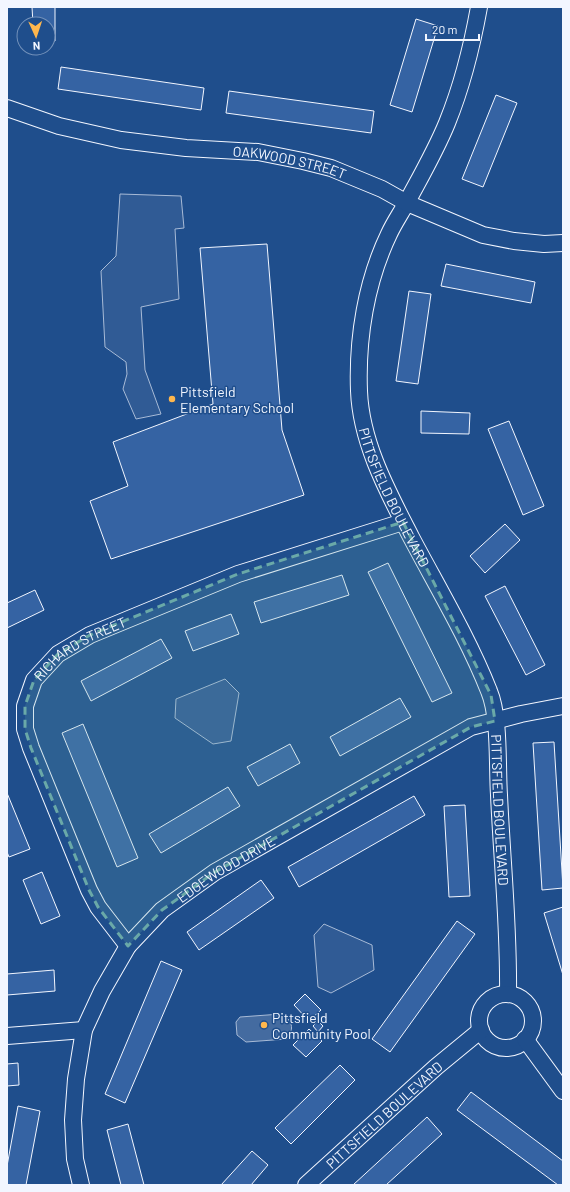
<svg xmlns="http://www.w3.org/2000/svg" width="570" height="1192" viewBox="0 0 570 1192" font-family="Barlow,sans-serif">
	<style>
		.built { fill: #305b95; stroke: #a8bbd7 }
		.water { fill: #446ba0; stroke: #a8bbd7 }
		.building { fill: #3563a3; stroke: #f2f6ff }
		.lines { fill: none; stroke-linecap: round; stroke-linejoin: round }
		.street-casing { stroke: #f2f6ff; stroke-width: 18 }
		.street { stroke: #1f4e8c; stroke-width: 16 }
		.marked { fill: #6aa9a8; fill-opacity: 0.2; stroke: #6aa9a8; stroke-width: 3; stroke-dasharray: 8 5; stroke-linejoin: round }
		.poi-dot { fill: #ffb74d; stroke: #1f4e8c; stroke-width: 1.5 }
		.labels { text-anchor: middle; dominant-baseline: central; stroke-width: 3; stroke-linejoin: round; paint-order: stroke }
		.street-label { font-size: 14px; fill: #f2f6ff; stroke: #1f4e8c }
		.poi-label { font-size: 14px; fill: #f2f6ff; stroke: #1f4e8c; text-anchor: start }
	</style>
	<rect width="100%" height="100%" fill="#1f4e8c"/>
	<!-- built -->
	<g class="built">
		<polygon points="120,194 181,196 184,228 175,229 179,299 141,307 145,370 161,414 136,419 123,389 127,374 126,362 105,347 101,271 116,256"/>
		<polygon points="225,679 239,693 231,741 213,744 175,718 176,699"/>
		<polygon points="324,924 372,945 374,970 331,993 318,987 314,935"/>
	</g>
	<!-- water -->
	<path class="water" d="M281 1014C292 1019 295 1029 287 1039L246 1042 237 1035 236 1022 240 1017Z"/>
	<!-- building -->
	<g class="building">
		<polygon points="32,7 55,7 55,41 48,41 48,24 33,24"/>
		<polygon points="416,19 438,26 412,112 390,105"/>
		<polygon points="61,67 204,88 201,110 58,89"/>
		<polygon points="229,91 374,111 371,133 226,113"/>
		<polygon points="496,95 517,103 483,187 462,179"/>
		<polygon points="267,244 282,430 304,495 111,559 90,501 128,486 113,442 213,404 200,248"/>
		<polygon points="446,264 535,282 531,303 441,286"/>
		<polygon points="409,291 431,294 418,384 396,381"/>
		<polygon points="421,411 470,413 469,434 421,433"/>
		<polygon points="509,421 544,506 523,515 488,429"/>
		<polygon points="505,524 520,540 485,573 470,556"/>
		<polygon points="388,563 452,693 432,702 368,572"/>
		<polygon points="342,575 349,595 261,623 254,602"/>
		<polygon points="505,586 545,665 526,675 485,596"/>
		<polygon points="35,590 44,610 7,628 7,603"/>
		<polygon points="231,614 239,634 193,651 185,631"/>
		<polygon points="161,639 172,658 91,701 81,681"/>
		<polygon points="400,698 411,717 340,756 330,737"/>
		<polygon points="83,724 138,858 117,867 62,733"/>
		<polygon points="554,742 563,888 542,890 533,743"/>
		<polygon points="290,744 300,763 258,786 247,767"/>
		<polygon points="228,787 240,806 161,853 149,834"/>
		<polygon points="7,793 30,849 9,857 7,852"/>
		<polygon points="414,796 425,815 299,887 288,867"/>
		<polygon points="465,805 470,896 449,897 444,806"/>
		<polygon points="42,872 60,916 41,924 23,880"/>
		<polygon points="261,880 274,898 199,950 187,932"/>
		<polygon points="563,907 563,975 544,913"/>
		<polygon points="457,921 475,934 390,1052 372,1039"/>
		<polygon points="161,961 182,970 125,1103 105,1094"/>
		<polygon points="54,970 55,991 7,995 7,974"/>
		<polygon points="305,994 321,1010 309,1021 294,1005"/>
		<polygon points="318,1021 323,1026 318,1032 313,1026"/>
		<polygon points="309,1029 322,1041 306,1057 293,1045"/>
		<polygon points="18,1063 19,1085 7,1086 7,1064"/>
		<polygon points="340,1065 355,1080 291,1144 275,1128"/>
		<polygon points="471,1092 563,1161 563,1185 558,1185 457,1110"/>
		<polygon points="18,1106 40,1111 26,1185 7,1185 7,1166"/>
		<polygon points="427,1117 442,1134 386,1185 353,1185"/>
		<polygon points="128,1124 144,1185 121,1185 107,1130"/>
		<polygon points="252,1151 268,1165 251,1185 221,1185"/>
	</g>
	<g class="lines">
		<defs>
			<g id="street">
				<path id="s1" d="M479 7C472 46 462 86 447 123 436 150 421 176 407 202 401 213 394 223 389 234 366 282 357 338 359 391 361 443 388 492 411 537 438 588 468 638 489 691 500 717 497 766 499 795 502 861 509 928 508 993"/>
				<path id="s2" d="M7 108 59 126 121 140 186 148 258 152 303 161 331 168 382 189 407 203 483 235 514 241 544 244 563 243"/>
				<path id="s3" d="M128 946 98 907 89 890 31 748 25 729V706L34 680 58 654 90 635 238 574 403 522"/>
				<circle cx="506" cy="1021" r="27"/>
				<polyline points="7,1036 84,1030"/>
				<polyline points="525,1039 563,1091"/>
				<path id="s4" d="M81 1185 75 1159 73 1120 76 1079 84 1030 102 991 128 946 162 910 215 872 471 727 521 714 563 706"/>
				<path id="s5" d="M306 1185 436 1067 481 1030"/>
			</g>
		</defs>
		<!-- street casing -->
		<use href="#street" class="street-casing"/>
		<!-- street -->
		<use href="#street" class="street"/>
	</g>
	<!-- marked area -->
	<path class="marked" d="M403 522 491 695 495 721 471 727 215 872 162 910 128 946 98 907 89 890 31 748 25 729V706L34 680 58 654 90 635 238 574Z"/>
	<!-- markers -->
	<g class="poi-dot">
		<circle cx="172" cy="399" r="4"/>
		<circle cx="264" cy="1025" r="4"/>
	</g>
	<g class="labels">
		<!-- street labels -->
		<g class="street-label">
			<text stroke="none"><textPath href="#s2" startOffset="289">OAKWOOD STREET</textPath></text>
			<text stroke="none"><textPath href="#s1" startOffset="520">PITTSFIELD BOULEVARD</textPath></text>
			<text stroke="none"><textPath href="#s3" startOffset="349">RICHARD STREET</textPath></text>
			<text stroke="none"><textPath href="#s1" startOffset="856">PITTSFIELD BOULEVARD</textPath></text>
			<text stroke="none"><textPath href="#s4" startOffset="377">EDGEWOOD DRIVE</textPath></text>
			<text stroke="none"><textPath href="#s5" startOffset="105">PITTSFIELD BOULEVARD</textPath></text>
		</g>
		<!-- poi labels -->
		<g class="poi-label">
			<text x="180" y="391">Pittsfield<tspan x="180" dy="16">Elementary School</tspan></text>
			<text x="272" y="1017">Pittsfield<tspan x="272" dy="16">Community Pool</tspan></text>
		</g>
	</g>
	<!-- border -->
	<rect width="570" height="1192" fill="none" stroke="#f2f6ff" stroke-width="16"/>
	<!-- north arrow -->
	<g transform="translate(36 36) rotate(177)"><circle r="19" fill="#1f4e8c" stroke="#7391ba"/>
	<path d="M0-3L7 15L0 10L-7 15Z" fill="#ffb74d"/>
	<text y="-6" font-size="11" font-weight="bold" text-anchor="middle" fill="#f2f6ff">N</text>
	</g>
	<!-- scale -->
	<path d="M426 34v6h53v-6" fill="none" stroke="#f2f6ff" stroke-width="2"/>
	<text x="432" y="34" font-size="12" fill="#f2f6ff" stroke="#1f4e8c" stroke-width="3" paint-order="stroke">20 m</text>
</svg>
